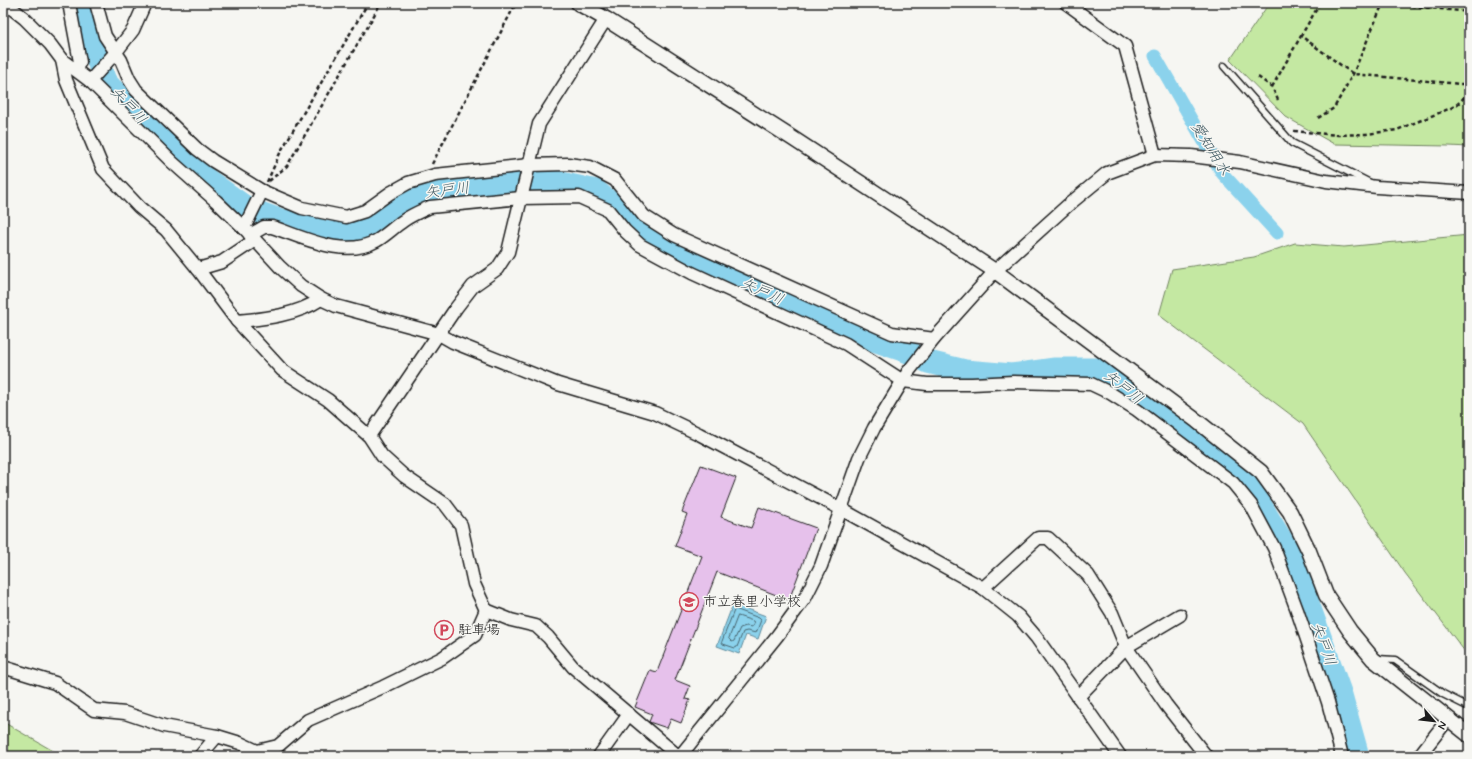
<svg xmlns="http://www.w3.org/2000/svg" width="1472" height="759" viewBox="0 0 1472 759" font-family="Mynerve,'Klee One',sans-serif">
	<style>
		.green { fill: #c4e8a2; stroke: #70825f }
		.water { fill: #8bd2ec; stroke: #5f8999 }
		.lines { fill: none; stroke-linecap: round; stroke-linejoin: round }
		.shore { stroke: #48656f; stroke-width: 1 }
		.canal { stroke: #8bd2ec; stroke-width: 13 }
		.river { stroke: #8bd2ec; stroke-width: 23 }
		.building { fill: #e6c1eb; stroke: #1c1c1c }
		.service-casing { stroke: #1c1c1c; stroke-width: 9 }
		.minor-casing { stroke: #1c1c1c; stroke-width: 15 }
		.tertiary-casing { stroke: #1c1c1c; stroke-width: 17 }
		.path { stroke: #1c1c1c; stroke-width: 2.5; stroke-dasharray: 4 3; stroke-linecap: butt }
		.service { stroke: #f6f6f2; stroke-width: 6 }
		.minor { stroke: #f6f6f2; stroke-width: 12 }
		.tertiary { stroke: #f6f6f2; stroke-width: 14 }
		.labels { text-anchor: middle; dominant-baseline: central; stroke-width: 3; stroke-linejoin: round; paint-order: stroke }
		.poi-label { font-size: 14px; fill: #1c1c1c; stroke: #f6f6f2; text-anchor: start }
		.water-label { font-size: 15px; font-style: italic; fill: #435c65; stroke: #f6f6f2 }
	</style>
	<rect width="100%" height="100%" fill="#f6f6f2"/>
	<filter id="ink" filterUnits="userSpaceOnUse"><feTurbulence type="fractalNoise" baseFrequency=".025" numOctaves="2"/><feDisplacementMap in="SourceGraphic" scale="8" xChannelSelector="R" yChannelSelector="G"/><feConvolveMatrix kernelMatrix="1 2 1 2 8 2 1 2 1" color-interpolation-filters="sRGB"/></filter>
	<g filter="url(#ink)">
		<!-- green -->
		<g class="green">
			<polygon points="1267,3 1469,3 1469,147 1449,146 1334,144 1286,117 1230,60 1268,5"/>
			<polygon points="1469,235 1469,657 1405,573 1303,424 1159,315 1172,269 1254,257 1295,243 1344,247"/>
			<polygon points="3,722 62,756 3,756"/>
		</g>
		<!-- water -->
		<polygon class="water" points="733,604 766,616 758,639 746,635 739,654 717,646"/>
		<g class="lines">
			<!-- shore -->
			<g class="shore">
				<polygon points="735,609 759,618 761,620 756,633 747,631 743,632 737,647 735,648 723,644 722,642"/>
				<polygon points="738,616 753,621 754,623 752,627 746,626 740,628 734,641 732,642 729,639"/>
			</g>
			<!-- canal -->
			<polyline class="canal" points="1155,56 1222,173 1277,233"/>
			<!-- river -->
			<polyline class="river" points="77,3 105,81 155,135 202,176 247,208 274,218 329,233 359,232 382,219 415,195 548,180 596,191 618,209 645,239 739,280 856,334 908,352 928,362 965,371 1012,375 1055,369 1104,369 1156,415 1232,467 1255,496 1291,556 1341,695 1358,756"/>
		</g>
		<!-- building -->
		<polygon class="building" points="701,465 736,478 721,517 751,528 759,507 816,528 789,600 717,572 675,680 690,686 685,699 690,700 681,723 671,719 667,728 649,722 652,714 635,707 650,670 657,672 702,556 675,546 687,514 682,512"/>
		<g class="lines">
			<defs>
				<g id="service">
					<polyline points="1224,66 1292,143 1370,183"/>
					<polyline points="1468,484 1469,485"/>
					<polyline points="1377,659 1395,660 1443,694 1469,707"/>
				</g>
				<g id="minor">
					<polyline points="5,3 24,18 50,44 62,60 90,81 172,162 216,201 244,228 280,267 301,286 321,299 336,306 439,334 453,342 558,384 655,413 699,434 841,509 983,588 1018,616 1036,637 1120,756"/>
					<polyline points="69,3 80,62 75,69"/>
					<polyline points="96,3 105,36 121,60 129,79 136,90 197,149 213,161 262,191 302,208 346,217 365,211 390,193 408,183 435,175 529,165 568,164 590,167 615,180 644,216 674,235 892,333 934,339"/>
					<polyline points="1066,3 1125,46 1155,155"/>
					<polyline points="62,60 66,80 103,169 139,207 166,230 198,269 237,321 282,370 328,400 369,436 382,456 404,476 445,504 461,525 474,584 486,610 511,620 536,626 548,637 573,667 678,756"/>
					<polyline points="90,81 116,52 133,30 145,3"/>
					<polyline points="244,228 262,191"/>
					<path d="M250 235 264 227H272C303 237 344 259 376 241 385 236 394 227 403 221 411 215 421 211 430 207L521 198 579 197 608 210 625 231 640 245 692 273 846 344 903 381 927 384H972L1013 382 1091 384 1110 393 1137 410 1233 483 1251 505 1274 548 1297 610 1328 702 1342 756"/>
					<polyline points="198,269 222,262 255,240"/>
					<path d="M237 321C265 319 297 315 321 299"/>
					<polyline points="369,436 456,308 473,286 497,269 508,252 539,124 606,19"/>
					<polyline points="983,588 1038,538 1048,538 1088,575 1112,613 1126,647 1166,705 1206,756"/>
					<polyline points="3,667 55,683 94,710 125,713 164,726 217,736 240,743 257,751 278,746 308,720 383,687 442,658 475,635 486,610"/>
					<polyline points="1078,697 1126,647 1180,615"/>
					<polyline points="200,756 217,736"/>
					<polyline points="599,756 629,714"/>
					<polyline points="680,756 777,636 805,598 821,566 859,458 874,428 908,372 934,339 995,271 1067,206 1107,173 1155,155 1191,156 1240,162 1326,181 1377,187 1469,193"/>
					<polyline points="1419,756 1448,719"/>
				</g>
				<polyline id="tertiary" points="578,3 606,19 792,138 995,271 1197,421 1261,472 1290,512 1309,551 1326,595 1350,631 1373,659 1469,735"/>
			</defs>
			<!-- service casing -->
			<use href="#service" class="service-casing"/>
			<!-- minor casing -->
			<use href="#minor" class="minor-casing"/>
			<!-- tertiary casing -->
			<use href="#tertiary" class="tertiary-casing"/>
			<!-- path -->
			<g class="path">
				<polyline points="1320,3 1301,36 1353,74 1460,84 1464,84 1469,80"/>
				<polyline points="1384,3 1469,12"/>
				<polyline points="1258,77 1272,87 1278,100"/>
				<polyline points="1272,87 1301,36"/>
				<polyline points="1318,118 1334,108 1353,74 1383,3"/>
				<path d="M1294 131 1338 135 1366 134 1397 130 1451 108C1462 102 1468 95 1468 82"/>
				<polyline points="432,164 516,3"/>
				<polyline points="269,181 287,166 381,3"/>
				<polyline points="267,182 281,151 368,3"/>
			</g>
			<!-- service -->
			<use href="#service" class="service"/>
			<!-- minor -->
			<use href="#minor" class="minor"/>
			<!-- tertiary -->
			<use href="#tertiary" class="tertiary"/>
		</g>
	</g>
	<!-- icons -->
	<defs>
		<symbol id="school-ring" viewBox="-11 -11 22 22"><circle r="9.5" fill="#f6f6f2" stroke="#d1495b" stroke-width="1.5"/><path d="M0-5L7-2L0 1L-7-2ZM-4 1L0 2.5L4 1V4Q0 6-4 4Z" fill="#d1495b"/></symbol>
		<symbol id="parking-ring" viewBox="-11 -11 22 22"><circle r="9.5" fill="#f6f6f2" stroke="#d1495b" stroke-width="1.5"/><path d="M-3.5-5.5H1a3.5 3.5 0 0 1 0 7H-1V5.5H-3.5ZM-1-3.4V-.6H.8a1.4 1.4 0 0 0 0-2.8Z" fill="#d1495b"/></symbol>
	</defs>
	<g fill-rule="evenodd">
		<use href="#school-ring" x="678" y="591" width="22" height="22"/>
		<use href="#parking-ring" x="433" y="619" width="22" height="22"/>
	</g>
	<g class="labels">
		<!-- poi labels -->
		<g class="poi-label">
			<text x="703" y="602">市立春里小学校</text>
			<text x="458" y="630">駐車場</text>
		</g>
		<!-- water labels -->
		<g class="water-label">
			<text transform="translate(128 106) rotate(47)">矢戸川</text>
			<text transform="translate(1210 149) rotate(58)">愛知用水</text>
			<text transform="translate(447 191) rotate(-7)">矢戸川</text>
			<text transform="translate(762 292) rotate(24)">矢戸川</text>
			<text transform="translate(1123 388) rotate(39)">矢戸川</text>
			<text transform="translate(1323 644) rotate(70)">矢戸川</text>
		</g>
	</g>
	<!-- margin -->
	<rect width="1472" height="759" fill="none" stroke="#f6f6f2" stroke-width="16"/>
	<rect x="8" y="8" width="1456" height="743" fill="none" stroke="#1c1c1c" stroke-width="1.5" filter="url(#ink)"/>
	<!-- north arrow -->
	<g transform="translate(1434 721) rotate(118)" stroke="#f6f6f2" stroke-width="3" paint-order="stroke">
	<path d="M0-3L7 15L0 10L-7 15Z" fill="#1c1c1c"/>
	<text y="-6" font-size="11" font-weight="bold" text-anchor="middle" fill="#1c1c1c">N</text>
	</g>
</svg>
